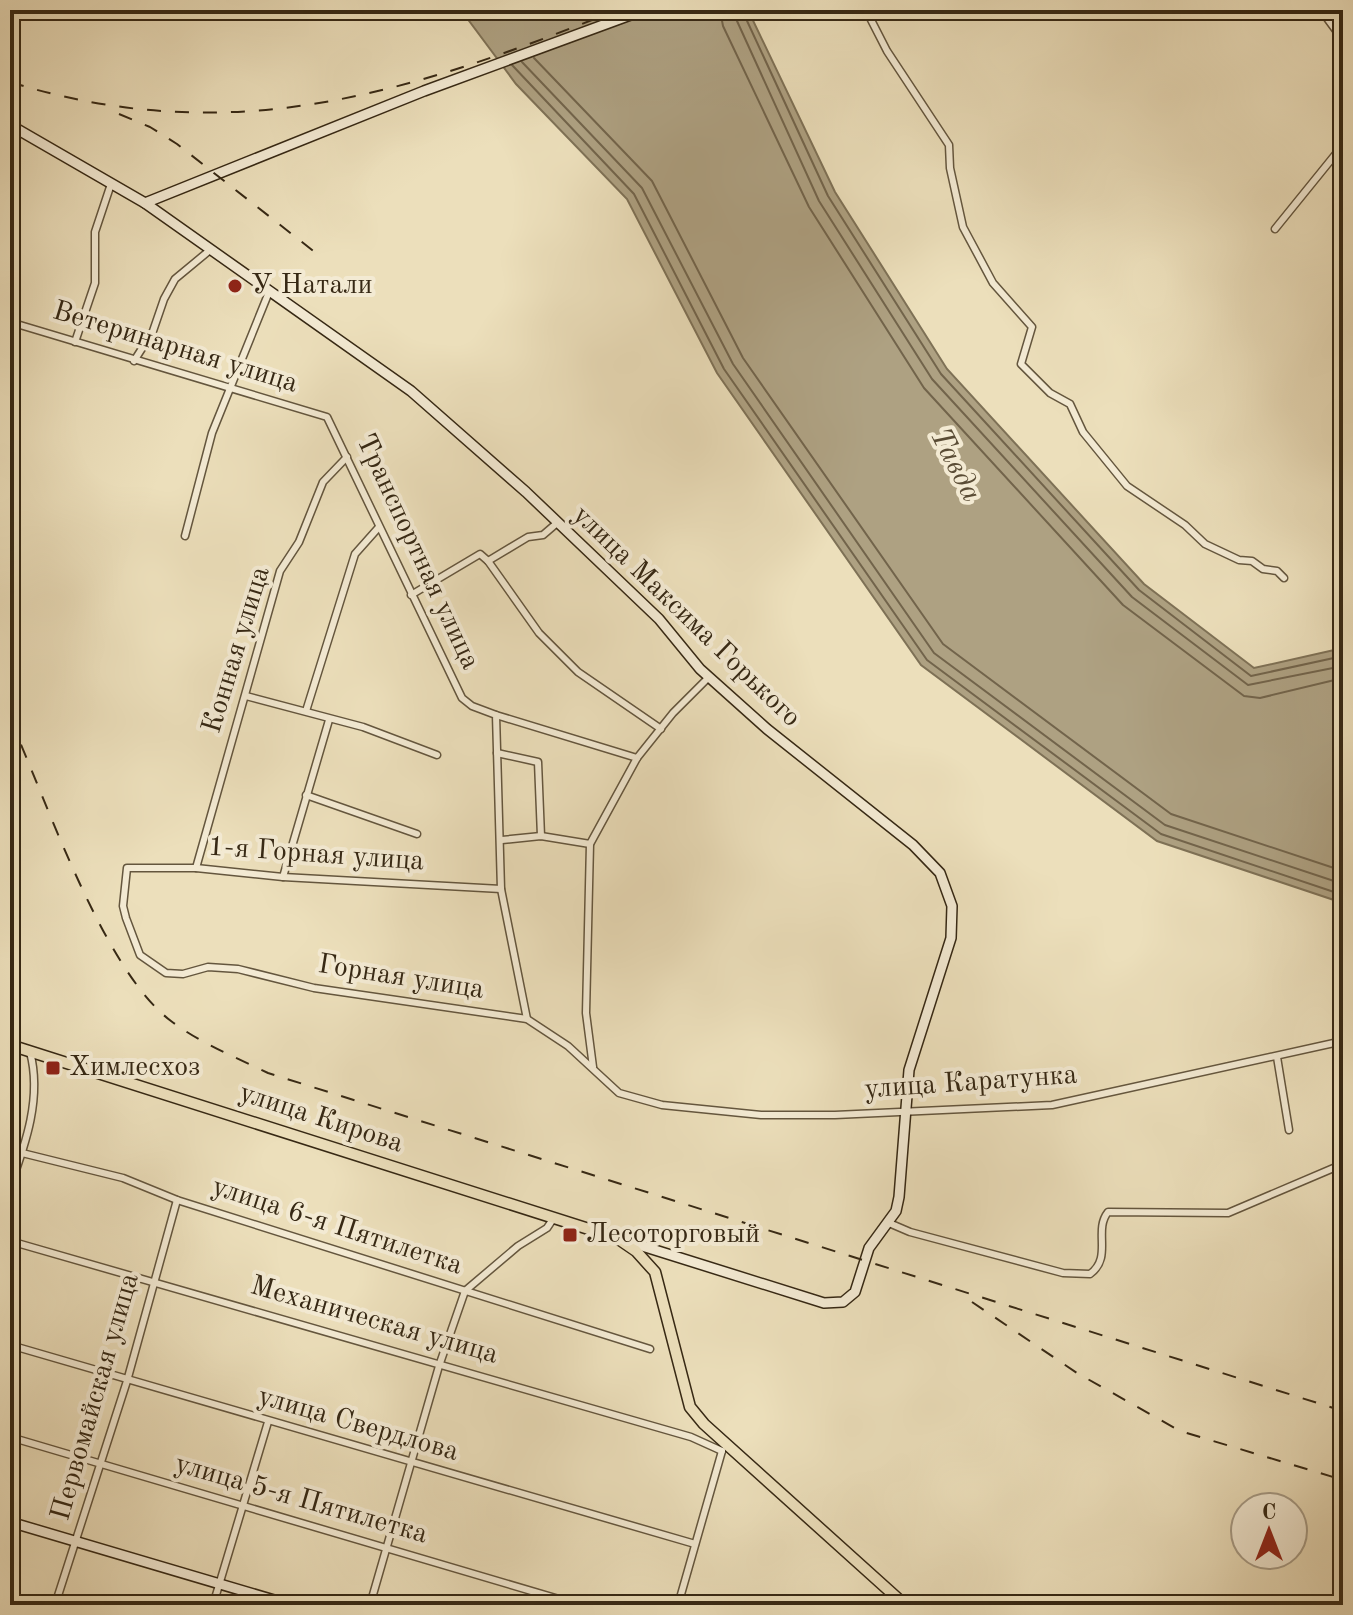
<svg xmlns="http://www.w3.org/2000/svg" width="1353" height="1615" viewBox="0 0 1353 1615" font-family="'Old Standard TT',serif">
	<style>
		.water { fill: #aea182; stroke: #7e7156; stroke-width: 2 }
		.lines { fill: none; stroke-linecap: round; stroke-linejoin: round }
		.shore { stroke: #72644b; stroke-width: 2 }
		.street-casing { stroke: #64563e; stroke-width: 9 }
		.secondary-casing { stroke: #362814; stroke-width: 12 }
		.primary-casing { stroke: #362814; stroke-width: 13 }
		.street { stroke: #f3ead3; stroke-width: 6 }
		.secondary { stroke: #f3ead3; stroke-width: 9 }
		.primary { stroke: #ecdfbb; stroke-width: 10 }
		.rail { stroke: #362814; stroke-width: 2; stroke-dasharray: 14 14; stroke-linecap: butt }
		.poi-dot { fill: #8f2418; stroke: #f3ead3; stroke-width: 3 }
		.labels { text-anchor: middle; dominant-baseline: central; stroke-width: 8; stroke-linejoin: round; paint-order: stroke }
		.poi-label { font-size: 28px; fill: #362814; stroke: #f3ead3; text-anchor: start }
		.street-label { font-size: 28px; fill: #362814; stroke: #f3ead3 }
		.water-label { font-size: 30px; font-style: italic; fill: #5a4c35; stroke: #f3ead3 }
	</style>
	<rect width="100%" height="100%" fill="#ecdfbb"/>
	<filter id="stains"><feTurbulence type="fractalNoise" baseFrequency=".0025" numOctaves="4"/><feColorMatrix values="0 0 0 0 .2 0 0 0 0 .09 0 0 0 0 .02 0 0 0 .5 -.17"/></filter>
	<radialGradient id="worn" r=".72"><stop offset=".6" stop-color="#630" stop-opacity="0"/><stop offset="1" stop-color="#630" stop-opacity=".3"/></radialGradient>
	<!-- water -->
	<polygon class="water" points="461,10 748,10 835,192 947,369 1144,584 1254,668 1343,648 1343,903 1157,841 921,665 717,373 627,199 516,84"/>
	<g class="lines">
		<!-- shore -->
		<g class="shore">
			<polyline points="720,10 723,26 809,207 924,388 1123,605 1244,696 1260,698 1343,678"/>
			<polyline points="732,10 819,201 932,379 1132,597 1248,685 1343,666"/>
			<polyline points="742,10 828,196 941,374 1139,590 1251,676 1343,656"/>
			<polyline points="534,58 652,181 743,358 943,644 1171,814 1343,871"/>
			<polyline points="522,62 642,188 733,364 934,653 1165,825 1343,884"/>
			<polyline points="512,65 634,194 724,369 927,660 1161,834 1343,895"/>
		</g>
		<defs>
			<g id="street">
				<polyline points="866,10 887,51 949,145 950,168 963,227 993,283 1032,327 1021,364 1050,393 1070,404 1083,432 1127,486 1185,525 1205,544 1239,560 1252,561 1263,569 1277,571 1284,578"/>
				<polyline points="1321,10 1343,40"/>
				<polyline points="1275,229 1343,145"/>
				<polyline points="10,322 327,417 462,698 472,706 496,715 501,889 527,1019"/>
				<polyline points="75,342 95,283 95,232 111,184"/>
				<polyline points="134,361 153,331 164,299 175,279 210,250"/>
				<polyline points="185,536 212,433 269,292"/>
				<polyline points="488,561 539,633 578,672 661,729"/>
				<polyline points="411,595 480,554 488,561 528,537 543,535 557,523"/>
				<polyline points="246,696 363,727 437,755"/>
				<polyline points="306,711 355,554 379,527"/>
				<polyline points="496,715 637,758"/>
				<polyline points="497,753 538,762 541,836"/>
				<polyline points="306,795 417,834"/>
				<polyline points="502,840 541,836 590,844"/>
				<polyline points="196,868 280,571 299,542 323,482 347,457"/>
				<polyline points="283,877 329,720"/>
				<polyline points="501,889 283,877 196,868 127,868 123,906 126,918 140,955 166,973 183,974 208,967 238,969 314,988 527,1019 568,1046 619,1093 662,1105 761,1115 835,1115 1052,1105 1343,1041"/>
				<polyline points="1277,1057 1289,1130"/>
				<polyline points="593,1067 586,1013 590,844 637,758 673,713 709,677"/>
				<polyline points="10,1150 123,1178 177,1200 650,1349"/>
				<path d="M10 1187C26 1143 42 1097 30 1052"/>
				<path d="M889 1223 910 1232 1063 1273 1090 1274C1113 1257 1093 1231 1108 1212L1228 1213 1343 1164"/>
				<polyline points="10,1241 691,1437 722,1451"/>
				<polyline points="10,1345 695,1544"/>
				<polyline points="10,1437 579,1605"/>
				<polyline points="55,1605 127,1381 177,1200"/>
				<polyline points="213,1605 268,1422"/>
				<polyline points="370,1605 439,1366 465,1291 518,1246 547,1228 553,1219"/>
				<polyline points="678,1605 722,1451"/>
			</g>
			<g id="secondary">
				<polyline points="10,125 145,203 411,391 526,492 659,619 700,669 767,729 913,845 940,873 952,906 951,938 909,1070 899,1197 896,1211 869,1248 855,1292 843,1302 824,1303 623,1240"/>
				<polyline points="145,203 424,91 644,10"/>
				<polyline points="10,1522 291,1605"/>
			</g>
			<polyline id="primary" points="10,1045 617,1238 636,1251 655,1272 690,1407 704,1424 905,1605"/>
		</defs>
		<!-- street casing -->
		<use href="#street" class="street-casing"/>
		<!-- secondary casing -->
		<use href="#secondary" class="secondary-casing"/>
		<!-- primary casing -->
		<use href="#primary" class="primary-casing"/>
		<!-- street -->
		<use href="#street" class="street"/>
		<!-- secondary -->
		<use href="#secondary" class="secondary"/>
		<!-- primary -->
		<use href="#primary" class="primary"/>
		<!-- rail -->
		<g class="rail">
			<path d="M10 82C232 151 410 93 617 10"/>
			<polyline points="119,114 150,127 177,144 321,257"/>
			<path d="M10 719C46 799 103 970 171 1021 200 1043 235 1057 268 1073L1343 1411"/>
			<polyline points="972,1302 1077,1373 1180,1431 1343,1480"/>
		</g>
	</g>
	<!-- markers -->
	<g class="poi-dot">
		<circle cx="235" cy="286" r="8"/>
		<rect x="45" y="1060" width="16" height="16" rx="4"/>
		<rect x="562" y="1227" width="16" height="16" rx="4"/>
	</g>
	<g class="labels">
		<!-- poi labels -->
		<g class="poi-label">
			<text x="251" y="286">У Натали</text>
			<text x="69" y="1068">Химлесхоз</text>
			<text x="586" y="1235">Лесоторговый</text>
		</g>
		<!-- street labels -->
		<g class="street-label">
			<text transform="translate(175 348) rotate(17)">Ветеринарная улица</text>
			<text transform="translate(417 552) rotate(65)">Транспортная улица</text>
			<text transform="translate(686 617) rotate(44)">улица Максима Горького</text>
			<text transform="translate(237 650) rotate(-73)">Конная улица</text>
			<text transform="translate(316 855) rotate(4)">1-я Горная улица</text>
			<text transform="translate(401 978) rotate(9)">Горная улица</text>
			<text transform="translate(971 1083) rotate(-4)">улица Каратунка</text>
			<text transform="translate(321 1119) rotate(18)">улица Кирова</text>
			<text transform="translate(337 1227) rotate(18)">улица 6-я Пятилетка</text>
			<text transform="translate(374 1321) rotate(16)">Механическая улица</text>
			<text transform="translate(96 1397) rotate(-74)">Первомайская улица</text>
			<text transform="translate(358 1425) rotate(16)">улица Свердлова</text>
			<text transform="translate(301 1500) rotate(16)">улица 5-я Пятилетка</text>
		</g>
		<!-- water labels -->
		<g class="water-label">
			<text transform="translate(955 465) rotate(63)">Тавда</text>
		</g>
	</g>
	<!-- margin -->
	<rect width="1353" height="1615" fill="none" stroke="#ecdfbb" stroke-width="40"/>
	<rect x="12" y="12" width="1329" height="1591" fill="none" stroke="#362814" stroke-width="4"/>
	<rect x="20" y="20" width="1313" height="1575" fill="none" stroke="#362814" stroke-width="2"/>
	<!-- north arrow -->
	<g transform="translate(1269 1531)"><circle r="38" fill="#f3ead3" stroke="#a79c87" stroke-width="2"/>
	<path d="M0-6L14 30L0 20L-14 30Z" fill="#8f2418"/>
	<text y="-12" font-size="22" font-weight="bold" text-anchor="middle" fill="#362814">С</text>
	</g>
	<rect width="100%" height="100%" filter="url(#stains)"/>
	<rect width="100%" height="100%" fill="url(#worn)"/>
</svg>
